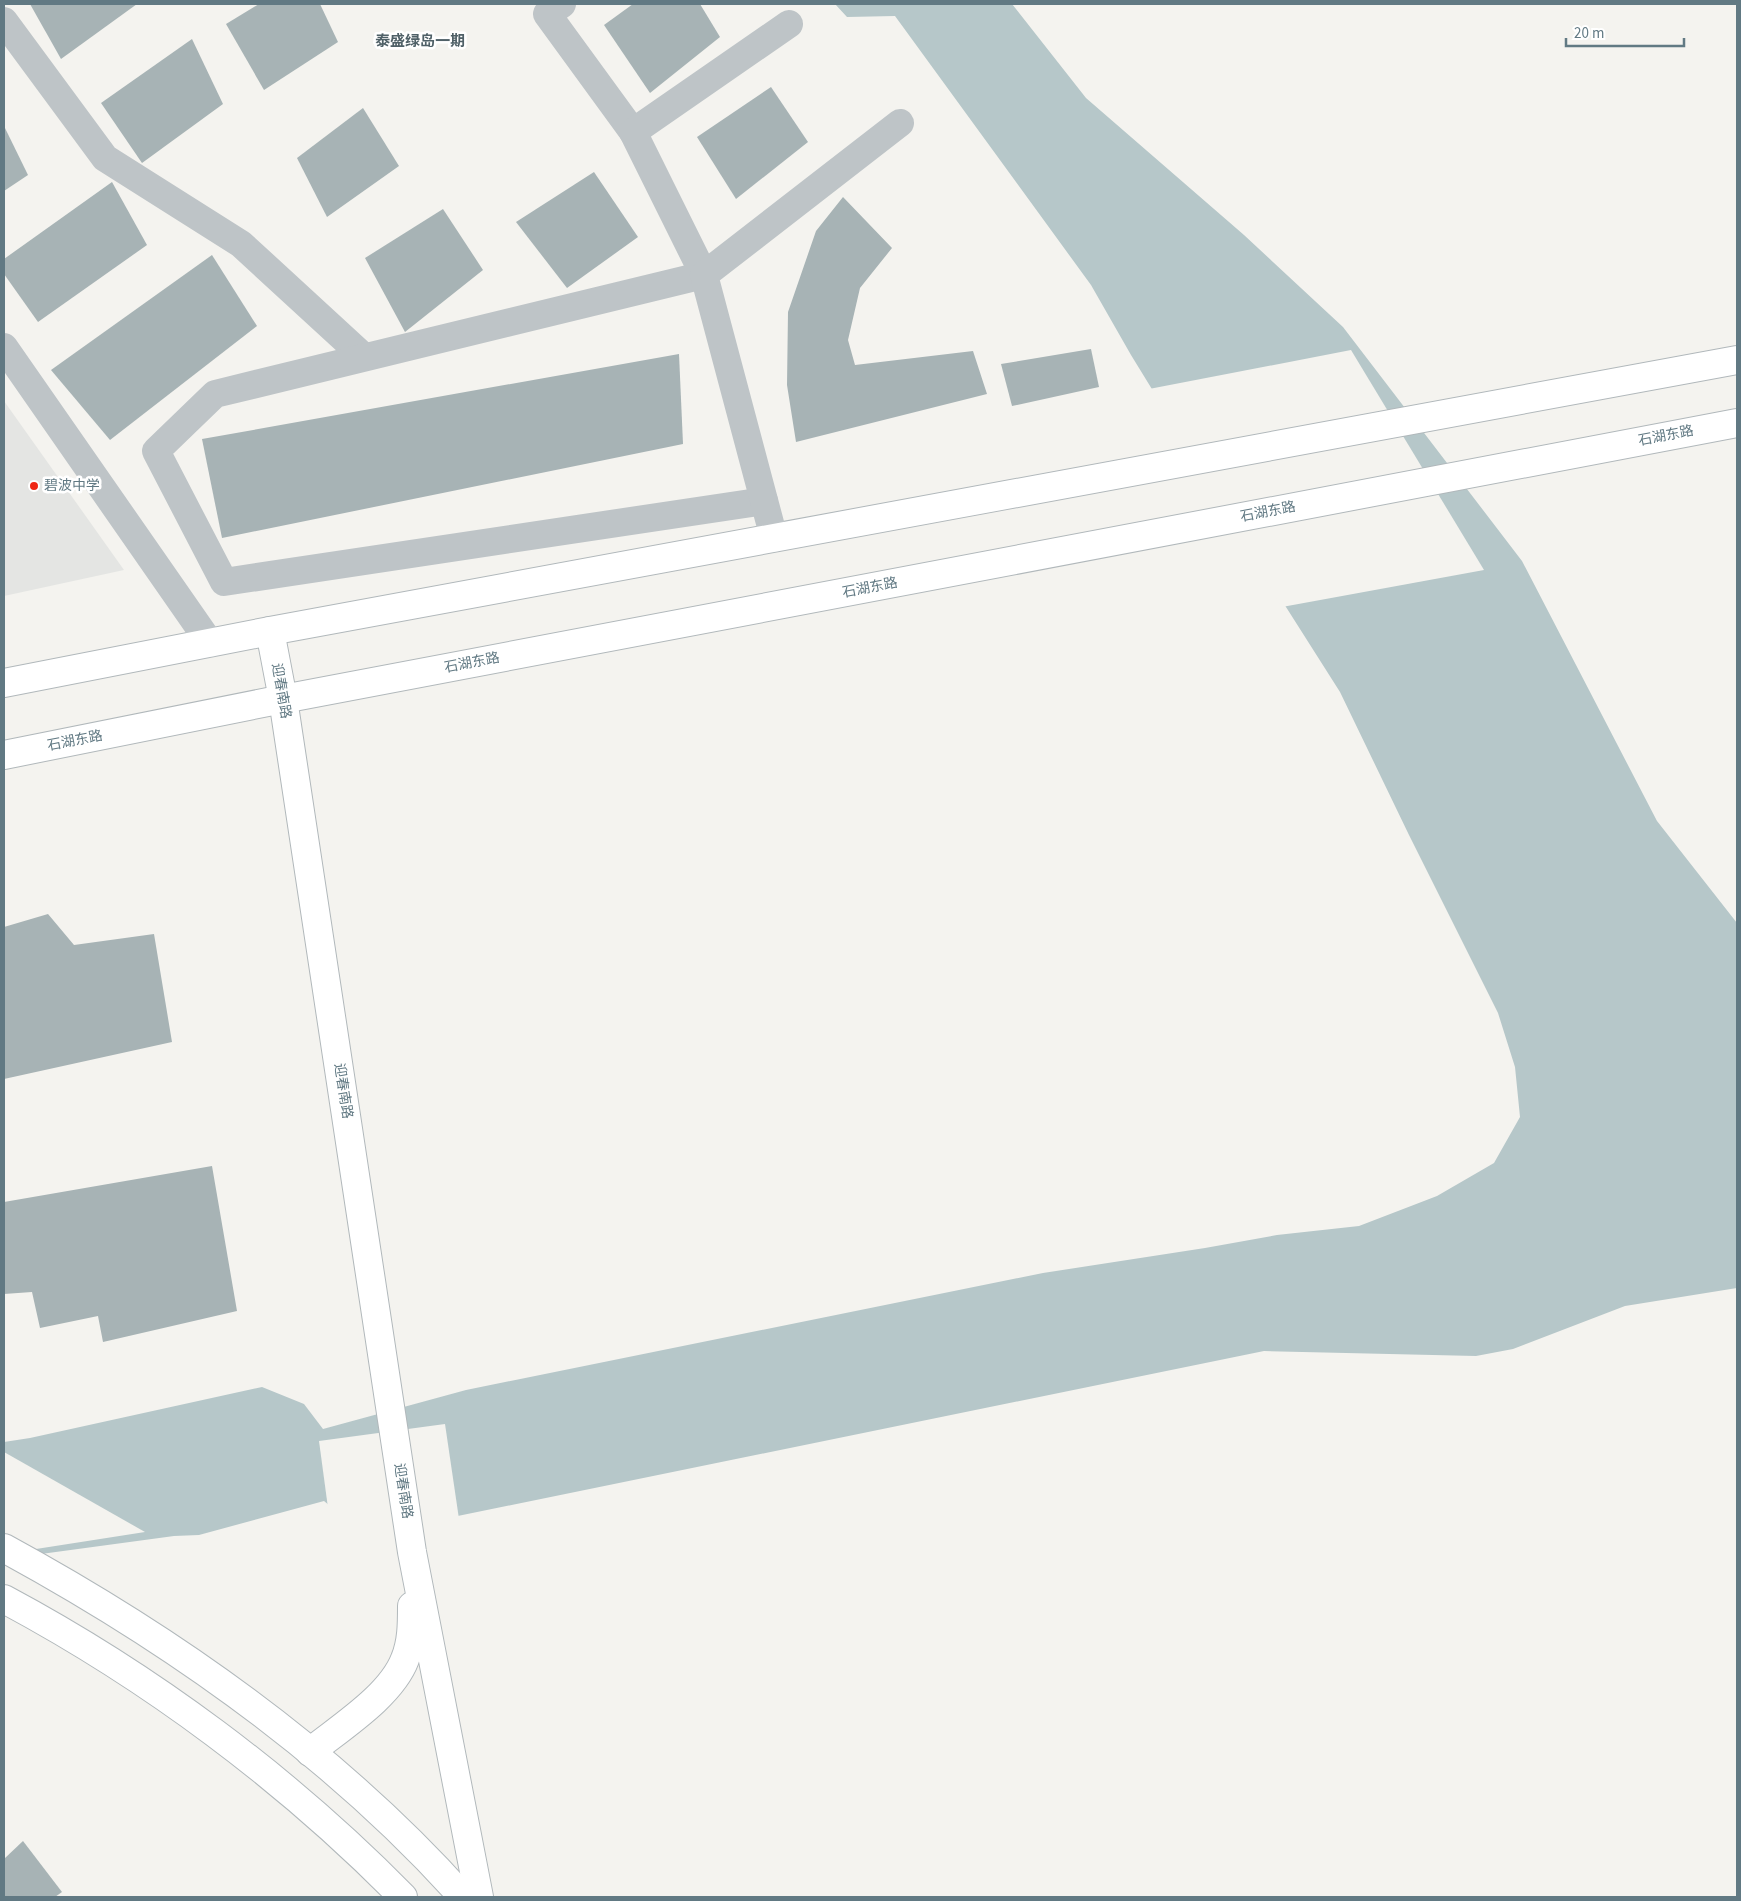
<svg xmlns="http://www.w3.org/2000/svg" width="1741" height="1901" viewBox="0 0 1741 1901" font-family="'Source Sans 3','Noto Sans SC',sans-serif">
	<style>
		.built { fill: #e4e5e3 }
		.water { fill: #b6c7c9 }
		.pier { fill: #f4f3ef }
		.building { fill: #a7b3b5 }
		.lines { fill: none; stroke-linecap: round; stroke-linejoin: round }
		.secondary-casing { stroke: #b1b8bb; stroke-width: 30 }
		.street { stroke: #bec4c7; stroke-width: 28 }
		.secondary { stroke: #fff; stroke-width: 28 }
		.poi-dot { fill: #ef2614; stroke: #fff; stroke-width: 2 }
		.labels { text-anchor: middle; dominant-baseline: central; stroke-width: 5; stroke-linejoin: round; paint-order: stroke }
		.street-label { font-size: 14px; fill: #617983; stroke: #fff }
		.poi-label { font-size: 14px; fill: #617983; stroke: #fff; text-anchor: start }
		.neighbourhood-label { font-size: 15px; font-weight: bold; fill: #4f6067; stroke: #fff }
	</style>
	<rect width="100%" height="100%" fill="#f4f3ef"/>
	<!-- built -->
	<polygon class="built" points="4,401 124,570 4,596"/>
	<!-- water -->
	<polygon class="water" points="835,4 1012,4 1086,98 1244,235 1343,327 1522,561 1657,821 1737,923 1737,1288 1625,1306 1513,1349 1476,1356 1264,1351 365,1535 324,1501 199,1535 174,1536 4,1559 4,1442 30,1438 262,1387 304,1404 323,1429 466,1390 1043,1273 1205,1248 1277,1235 1359,1226 1437,1196 1494,1163 1520,1117 1515,1067 1498,1013 1409,835 1340,692 1279,596 1131,355 1091,285 895,16 847,17"/>
	<!-- pier -->
	<g class="pier">
		<polygon points="1351,350 1484,570 1282,607 1149,389"/>
		<polygon points="445,1424 459,1519 365,1538 328,1508 319,1441"/>
		<polygon points="4,1452 145,1532 4,1554"/>
	</g>
	<!-- building -->
	<g class="building">
		<polygon points="30,4 137,4 61,59"/>
		<polygon points="259,4 320,4 338,42 264,90 226,24"/>
		<polygon points="633,4 700,4 720,37 650,93 604,25"/>
		<polygon points="192,39 223,104 142,163 101,103"/>
		<polygon points="771,87 808,142 736,199 697,137"/>
		<polygon points="363,108 399,166 327,217 297,158"/>
		<polygon points="4,126 28,175 4,191"/>
		<polygon points="594,172 638,237 567,288 516,222"/>
		<polygon points="112,182 147,245 38,322 4,274 4,259"/>
		<polygon points="843,197 892,248 860,288 848,340 855,365 973,351 987,394 796,442 787,385 788,312 816,231"/>
		<polygon points="443,209 483,270 405,332 365,258"/>
		<polygon points="212,255 257,326 110,440 51,370"/>
		<polygon points="1091,349 1099,387 1012,406 1001,364"/>
		<polygon points="679,354 683,444 222,538 202,439"/>
		<polygon points="48,914 74,945 154,934 172,1042 4,1079 4,927"/>
		<polygon points="212,1166 237,1311 103,1342 98,1316 40,1328 32,1292 4,1294 4,1202"/>
		<polygon points="23,1841 62,1892 55,1897 4,1897 4,1859"/>
	</g>
	<g class="lines">
		<defs>
			<g id="secondary">
				<polyline points="270,631 283,699 412,1552 479,1897"/>
				<polyline points="4,683 270,631 1737,360"/>
				<polyline points="4,755 283,699 1737,423"/>
				<path d="M4 1548C173 1640 334 1753 463 1897"/>
				<path d="M4 1599C150 1677 287 1779 403 1897"/>
				<path d="M310 1752C341 1727 391 1696 405 1659 412 1642 412 1624 412 1606"/>
			</g>
		</defs>
		<!-- secondary casing -->
		<use href="#secondary" class="secondary-casing"/>
		<!-- street -->
		<g class="street">
			<polyline points="562,4 547,14 633,132"/>
			<polyline points="4,21 105,158 241,244 364,357"/>
			<polyline points="4,347 210,643"/>
			<polyline points="764,501 224,582 156,451 215,394 704,275 633,132 789,24"/>
			<polyline points="774,538 704,275 900,123"/>
		</g>
		<!-- secondary -->
		<use href="#secondary" class="secondary"/>
	</g>
	<!-- markers -->
	<circle class="poi-dot" cx="34" cy="486" r="5"/>
	<g class="labels">
		<!-- street labels -->
		<g class="street-label">
			<text transform="translate(1666 436) rotate(-11)">石湖东路</text>
			<text transform="translate(1268 512) rotate(-11)">石湖东路</text>
			<text transform="translate(870 588) rotate(-11)">石湖东路</text>
			<text transform="translate(472 663) rotate(-11)">石湖东路</text>
			<text transform="translate(281 691) rotate(80)">迎春南路</text>
			<text transform="translate(75 741) rotate(-11)">石湖东路</text>
			<text transform="translate(343 1091) rotate(81)">迎春南路</text>
			<text transform="translate(403 1491) rotate(81)">迎春南路</text>
		</g>
		<!-- poi labels -->
		<g class="poi-label">
			<text x="44" y="486">碧波中学</text>
		</g>
		<!-- neighbourhood labels -->
		<g class="neighbourhood-label">
			<text x="420" y="41">泰盛绿岛一期</text>
		</g>
	</g>
	<!-- border -->
	<rect width="1741" height="1901" fill="none" stroke="#617983" stroke-width="10"/>
	<!-- scale -->
	<path d="M1566 38v8h118v-8" fill="none" stroke="#617983" stroke-width="2.5"/>
	<text x="1574" y="38" font-size="15" fill="#617983" stroke="#ffffff" stroke-width="4" paint-order="stroke">20 m</text>
</svg>
